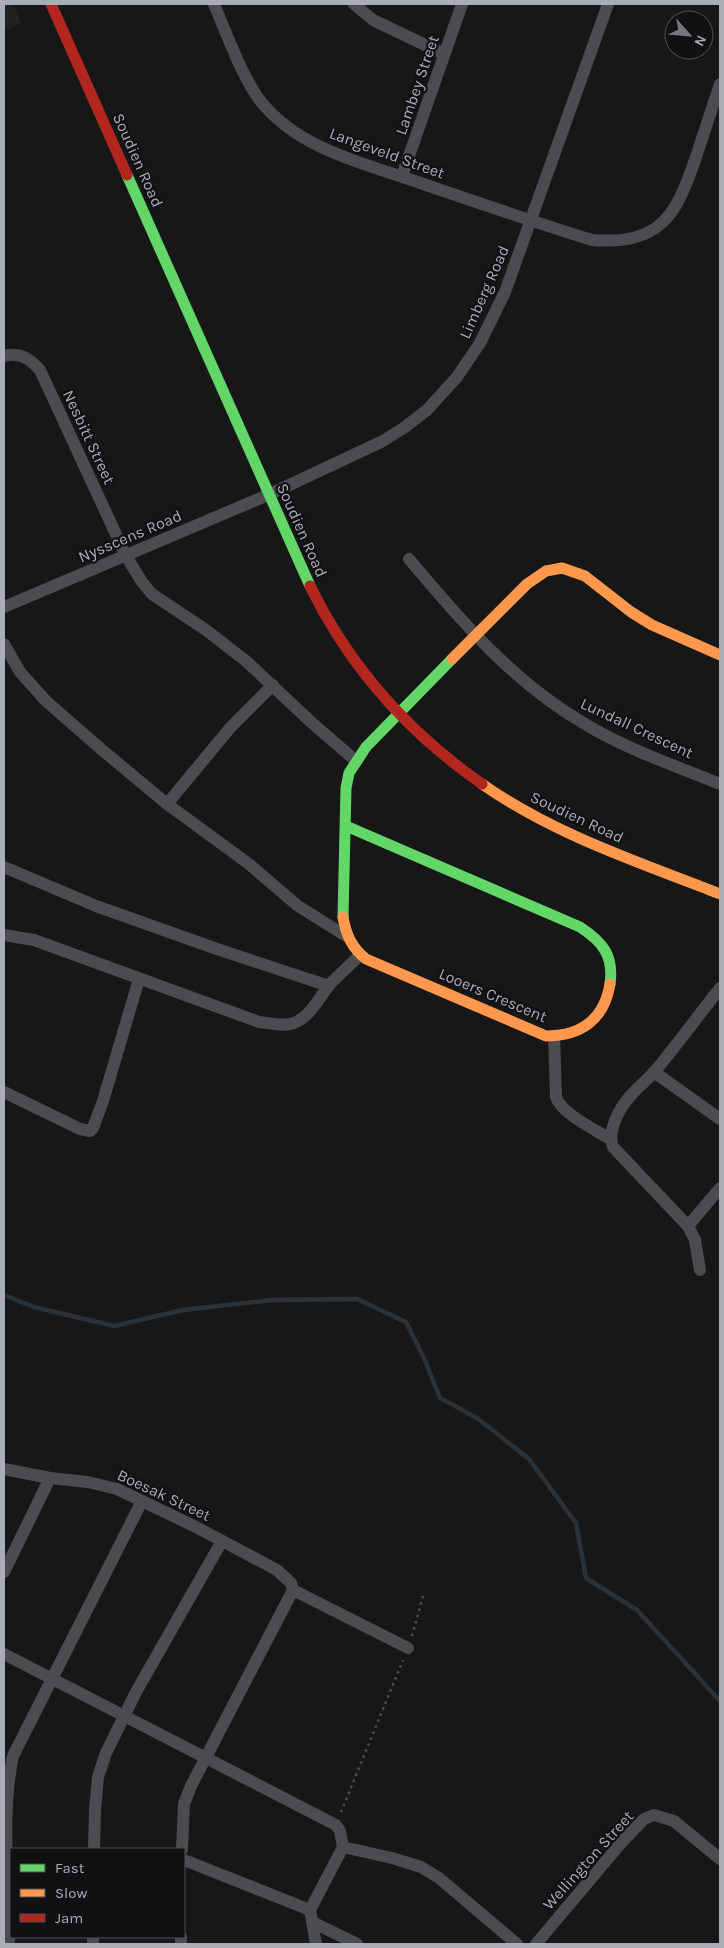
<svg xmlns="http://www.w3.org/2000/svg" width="724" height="1948" viewBox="0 0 724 1948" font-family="Karla,sans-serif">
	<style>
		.built { fill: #212123 }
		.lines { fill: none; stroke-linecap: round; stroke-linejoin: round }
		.stream { stroke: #2a3239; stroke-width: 4.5 }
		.path { stroke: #4d4e52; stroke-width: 2.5; stroke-dasharray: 2.5 4; stroke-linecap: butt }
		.street { stroke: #4b4c50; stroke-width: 12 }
		.fast { stroke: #63d668; stroke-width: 11 }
		.slow { stroke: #ff974d; stroke-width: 11 }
		.jam { stroke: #b3261e; stroke-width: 11 }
		.labels { text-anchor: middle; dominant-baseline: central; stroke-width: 4.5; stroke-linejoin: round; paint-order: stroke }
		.street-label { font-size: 16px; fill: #a8adb8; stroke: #111113 }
	</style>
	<rect width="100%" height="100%" fill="#171717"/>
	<!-- built -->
	<polygon class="built" points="4,4 13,4 21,23 4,31"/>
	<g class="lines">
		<!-- stream -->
		<polyline class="stream" points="4,1295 34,1307 114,1326 183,1310 272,1300 357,1299 406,1322 424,1358 440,1398 477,1418 529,1459 576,1523 586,1578 637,1610 720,1701"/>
		<!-- path -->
		<g class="path">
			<polyline points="412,1636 423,1596"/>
			<polyline points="341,1812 403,1660"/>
		</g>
		<!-- street -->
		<g class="street">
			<path d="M214 4C226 32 243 80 262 103 303 152 368 164 426 185 482 204 537 223 592 240 661 245 676 216 696 157 704 133 712 109 720 84"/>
			<polyline points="354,4 373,20 444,54"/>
			<polyline points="402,176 462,4"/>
			<path d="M4 356C20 352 29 358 40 370L126 556 142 582 152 594 206 630 246 661 311 722 356 761"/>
			<path d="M409 559C462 622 513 682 585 724 626 749 676 766 720 784"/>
			<polyline points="4,607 268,495 383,441 405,427 427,410 457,377 480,343 505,292 608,4"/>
			<polyline points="4,644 20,672 46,701 101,749 167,804 249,864 298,906 346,936"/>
			<polyline points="167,804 230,728 273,685"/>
			<polyline points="4,867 96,906 217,949 329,986"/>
			<path d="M4 935 34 940 259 1022C270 1023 283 1027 294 1023 311 1016 319 998 329 985 339 975 350 965 360 955"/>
			<path d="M554 1036 556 1097C562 1114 594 1129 610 1139"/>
			<polyline points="654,1072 720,1119"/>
			<polyline points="4,1092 80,1129 90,1131 93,1128 103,1101 139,979"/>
			<polyline points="688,1226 720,1188"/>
			<path d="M700 1270 695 1240 688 1226 613 1147C609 1136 613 1124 618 1114 627 1095 643 1085 656 1070 678 1043 699 1015 720 988"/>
			<polyline points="4,1469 50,1478 88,1482 117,1489 196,1527 277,1570 291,1583 293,1590 408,1648"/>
			<polyline points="4,1572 50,1478"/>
			<polyline points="4,1654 336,1825 340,1831 343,1847 310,1910 316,1944"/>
			<polyline points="343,1847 392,1858 421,1867 439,1878 517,1944"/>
			<polyline points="94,1849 95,1810 98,1777 106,1753 136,1692 222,1541"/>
			<polyline points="182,1849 184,1804 191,1786 293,1590"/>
			<polyline points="184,1860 310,1910"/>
			<polyline points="312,1922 357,1944"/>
			<polyline points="181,1937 181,1944"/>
			<path d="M9 1944C10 1882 0 1817 13 1756L142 1501"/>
			<polyline points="93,1944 93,1937"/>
			<polyline points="536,1944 622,1842 644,1819 654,1815 674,1821 720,1859"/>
		</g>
		<!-- fast -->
		<g class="fast">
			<polyline points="127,175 310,586"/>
			<path d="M346 826 580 927C603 942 614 956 610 984"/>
			<polyline points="343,917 346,788 349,773 366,747 452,659"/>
		</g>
		<!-- slow -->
		<g class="slow">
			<polyline points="452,659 527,584 546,571 562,568 585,576 631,612 652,625 720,655"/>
			<path d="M482 784C555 835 638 862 720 894"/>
			<path d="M343 917C346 935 352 948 366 959L546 1036C581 1036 604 1020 610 984"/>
		</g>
		<!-- jam -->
		<g class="jam">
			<polyline points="51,4 127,175"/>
			<path d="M310 586C349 666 409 733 482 784"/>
		</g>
	</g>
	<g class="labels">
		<!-- street labels -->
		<g class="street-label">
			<text transform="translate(417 85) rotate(-71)">Lambey Street</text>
			<text transform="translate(387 153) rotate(20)">Langeveld Street</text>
			<text transform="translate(138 160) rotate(66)">Soudien Road</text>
			<text transform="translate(484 292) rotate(-66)">Limberg Road</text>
			<text transform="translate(89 437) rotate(65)">Nesbitt Street</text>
			<text transform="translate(302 530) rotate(66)">Soudien Road</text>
			<text transform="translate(130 536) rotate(-23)">Nysscens Road</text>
			<text transform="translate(637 728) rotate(25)">Lundall Crescent</text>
			<text transform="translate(577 817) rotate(25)">Soudien Road</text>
			<text transform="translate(493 995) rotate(23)">Looers Crescent</text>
			<text transform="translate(164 1495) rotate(25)">Boesak Street</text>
			<text transform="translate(588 1860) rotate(-48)">Wellington Street</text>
		</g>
	</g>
	<!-- border -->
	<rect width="724" height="1948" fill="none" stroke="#a8adb8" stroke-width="10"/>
	<!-- legend -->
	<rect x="10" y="1848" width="175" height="90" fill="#111113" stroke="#4d4f55"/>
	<rect x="20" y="1864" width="25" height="8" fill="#63d668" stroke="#4d4f55"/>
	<text x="55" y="1873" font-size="15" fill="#a8adb8">Fast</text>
	<rect x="20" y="1889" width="25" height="8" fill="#ff974d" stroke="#4d4f55"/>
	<text x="55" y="1898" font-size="15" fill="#a8adb8">Slow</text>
	<rect x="20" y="1914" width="25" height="8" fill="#b3261e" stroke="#4d4f55"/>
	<text x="55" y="1923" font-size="15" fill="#a8adb8">Jam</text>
	<!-- north arrow -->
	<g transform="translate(689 35) rotate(117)"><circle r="24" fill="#111113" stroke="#4d4f55"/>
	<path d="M0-4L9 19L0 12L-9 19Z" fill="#757880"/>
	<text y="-8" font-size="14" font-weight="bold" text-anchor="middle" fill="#a8adb8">N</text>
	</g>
</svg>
